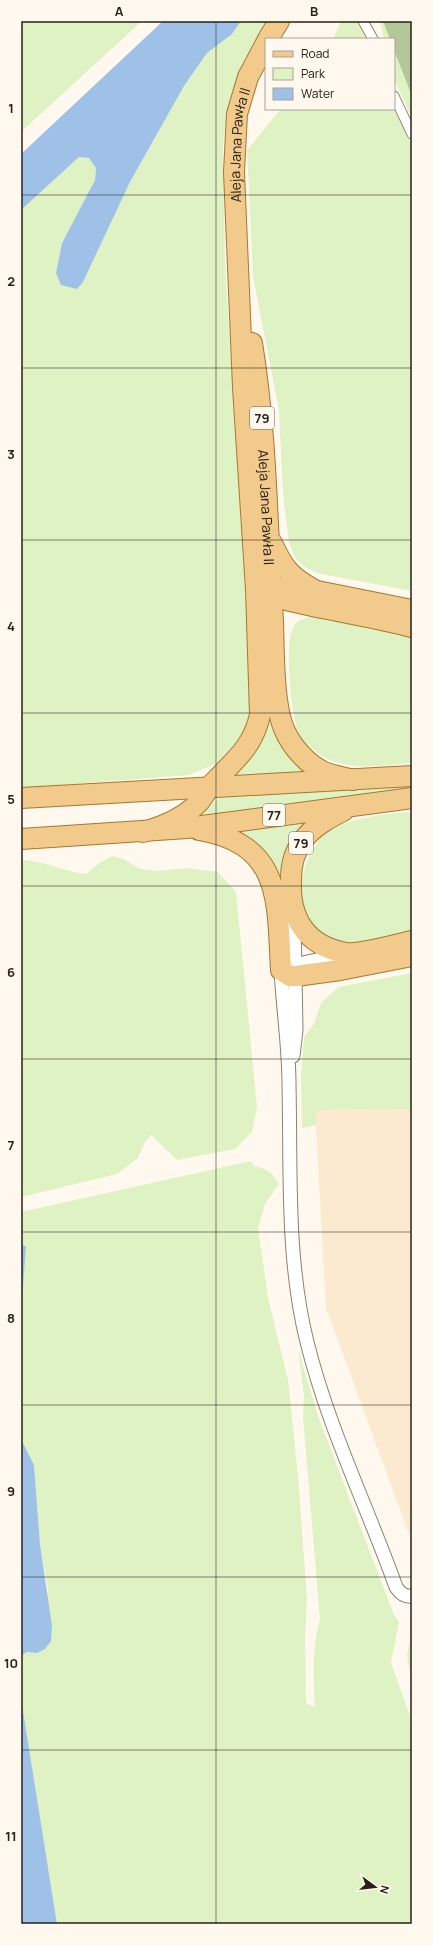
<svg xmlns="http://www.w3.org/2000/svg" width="433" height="1945" viewBox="0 0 433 1945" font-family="Manrope,sans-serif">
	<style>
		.built { fill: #fbe9d0 }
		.green { fill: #def2c4 }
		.forest { fill: #b4c799 }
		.water { fill: #9fc1e8 }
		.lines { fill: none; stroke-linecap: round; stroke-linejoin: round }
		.pedestrian-casing { stroke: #91816b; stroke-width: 11 }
		.minor-casing { stroke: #91816b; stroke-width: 15 }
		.primary-casing { stroke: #a67830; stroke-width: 22 }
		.pedestrian { stroke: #fff; stroke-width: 9 }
		.minor { stroke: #fff; stroke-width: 13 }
		.primary { stroke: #f2ca8b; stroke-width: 20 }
		.grid { fill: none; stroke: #282118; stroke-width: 1; stroke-opacity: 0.55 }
		.labels { text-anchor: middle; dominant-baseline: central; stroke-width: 3.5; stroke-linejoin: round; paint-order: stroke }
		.shield { fill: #fff8ee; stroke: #686258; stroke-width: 1 }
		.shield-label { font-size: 13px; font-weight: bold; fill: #282118 }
		.street-label { font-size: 14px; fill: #282118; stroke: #fff8ee }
		.neatline { fill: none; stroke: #282118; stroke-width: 1.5 }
		.grid-label { font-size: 13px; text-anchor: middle; font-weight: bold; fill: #282118 }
	</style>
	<rect width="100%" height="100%" fill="#fff8ee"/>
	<!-- built -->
	<polygon class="built" points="412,1109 412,1542 326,1308 315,1110"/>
	<!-- green -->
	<g class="green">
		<polygon points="21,21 142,21 22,131"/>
		<polygon points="241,21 269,21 242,64 229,102 223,145 225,263 251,686 247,726 225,760 189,775 21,788 21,210 79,157 89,158 96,168 95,180 62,243 83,282 130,182 184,86 207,53 232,34"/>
		<polygon points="341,21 356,21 366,39 333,39"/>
		<polygon points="380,21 412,21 412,118 394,79 394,39 384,39"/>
		<polygon points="394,104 412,145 412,591 317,573 305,567 296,559 289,543 283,494 279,411 253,276 247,150 281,109 394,109"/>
		<path d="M310 617 323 618 412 634V763C379 766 343 773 315 751 310 748 303 741 300 736 291 721 284 642 293 628 297 620 302 619 310 617Z"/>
		<polygon points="274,698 314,773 223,780"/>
		<polygon points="412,785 412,790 376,792 196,818 224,794"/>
		<path d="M412 812V934C388 939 361 949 337 944 292 934 295 876 315 846 318 842 321 836 324 834 349 817 383 814 412 812Z"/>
		<polygon points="314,818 285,872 276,874 231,828"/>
		<path d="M112 856 124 859 140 869 158 871 187 868 218 872 236 892 257 1107 252 1132 235 1149 177 1160 151 1135 145 1142 138 1158 117 1174 21 1197V860C44 860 64 872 86 874L98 864Z"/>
		<polygon points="412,973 412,1109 316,1110 316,1125 302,1128 301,1076 304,1037 314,1024 321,1003 339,987"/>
		<path d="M251 1161 254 1166C266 1168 273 1173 279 1184L265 1204 258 1228 268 1298 288 1380 298 1476 307 1600 305 1635 306 1703 315 1707C313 1677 312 1649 320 1619L303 1417 304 1395 298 1349 318 1416 394 1615 399 1622 391 1663 412 1721V1924H57L21 1698V1656L27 1652 37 1653 48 1590 40 1544 34 1465 21 1439V1313L26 1247 21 1243V1212Z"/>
		<polygon points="412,1630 412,1686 407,1655"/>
	</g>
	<!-- forest -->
	<polygon class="forest" points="383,21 412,21 412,96 394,50 394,39 390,39"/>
	<!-- water -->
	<g class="water">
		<polygon points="163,21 241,21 232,34 207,53 184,86 130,182 83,282 77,289 61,285 56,273 62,243 95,180 96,168 89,158 79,157 21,210 21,154"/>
		<polygon points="21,1243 26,1247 21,1313"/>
		<polygon points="21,1439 34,1465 40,1544 52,1626 51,1641 45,1649 37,1653 27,1652 21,1656"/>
		<polygon points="21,1698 57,1924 21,1924"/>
	</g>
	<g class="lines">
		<defs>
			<g id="pedestrian">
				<polyline points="363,21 373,39"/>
				<polyline points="394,96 412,134"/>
			</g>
			<g id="minor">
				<path d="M344 954 289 966 281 970C283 1008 289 1047 289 1085 291 1170 286 1258 307 1342 328 1427 367 1506 396 1587 400 1593 404 1597 412 1596"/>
				<polyline points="293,1056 296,1030 294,916"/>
			</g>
			<g id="primary">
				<polyline points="268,39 279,21"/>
				<path id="s1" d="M252 343C267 435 267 528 273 621 274 650 273 706 285 731 292 747 308 765 324 772 333 776 344 777 353 780"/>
				<path d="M272 543C283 567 290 577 313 589"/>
				<polyline points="280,588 317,591 412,610"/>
				<path d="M260 592C280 600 301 603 322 608 352 614 382 619 412 627"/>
				<polyline points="21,798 412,776"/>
				<path d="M343 811C329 818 314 826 304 839 295 850 291 864 291 879 289 918 306 946 346 953 356 955 400 944 412 941"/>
				<path d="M199 830C283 844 277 902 281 970L290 976H296L340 970 412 956"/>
				<path id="s2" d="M143 832C165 826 184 818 199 802 205 795 209 786 216 780 237 758 253 746 260 715L256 590 243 387 234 172 237 114 248 77 266 43"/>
				<polyline points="21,839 187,828 412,798"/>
			</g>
		</defs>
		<!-- pedestrian casing -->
		<use href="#pedestrian" class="pedestrian-casing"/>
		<!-- minor casing -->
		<use href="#minor" class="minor-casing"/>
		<!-- primary casing -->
		<use href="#primary" class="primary-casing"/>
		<!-- pedestrian -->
		<use href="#pedestrian" class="pedestrian"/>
		<!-- minor -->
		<use href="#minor" class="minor"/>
		<!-- primary -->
		<use href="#primary" class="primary"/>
	</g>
	<!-- grid -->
	<path class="grid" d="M216 21V1924M21 195H412M21 368H412M21 540H412M21 713H412M21 886H412M21 1059H412M21 1232H412M21 1405H412M21 1577H412M21 1750H412"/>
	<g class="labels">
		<!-- shield labels -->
		<g class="shield">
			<rect x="250" y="407" width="24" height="22" rx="3"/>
			<rect x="263" y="804" width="22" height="22" rx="3"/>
			<rect x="289" y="832" width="24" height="22" rx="3"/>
		</g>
		<g class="shield-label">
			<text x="262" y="418">79</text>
			<text x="274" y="815">77</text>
			<text x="301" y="843">79</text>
		</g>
		<!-- street labels -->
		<g class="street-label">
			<text stroke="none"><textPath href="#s2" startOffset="743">Aleja Jana Pawła II</textPath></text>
			<text stroke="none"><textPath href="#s1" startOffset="165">Aleja Jana Pawła II</textPath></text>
		</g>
	</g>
	<!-- border -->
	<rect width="433" height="1945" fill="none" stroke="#fff8ee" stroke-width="44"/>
	<!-- legend -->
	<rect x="265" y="38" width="130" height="72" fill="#fff8ee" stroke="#a9a298"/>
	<rect x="273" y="51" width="20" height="6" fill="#f2ca8b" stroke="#a9a298"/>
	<text x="301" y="58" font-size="12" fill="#282118">Road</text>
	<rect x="273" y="68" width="20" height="12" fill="#def2c4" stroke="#a9a298"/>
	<text x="301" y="78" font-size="12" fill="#282118">Park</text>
	<rect x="273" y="88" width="20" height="12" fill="#9fc1e8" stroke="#a9a298"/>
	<text x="301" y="98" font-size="12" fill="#282118">Water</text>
	<!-- north arrow -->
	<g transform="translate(375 1887) rotate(105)" stroke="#fff8ee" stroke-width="3" paint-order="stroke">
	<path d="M0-3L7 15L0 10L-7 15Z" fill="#282118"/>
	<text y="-6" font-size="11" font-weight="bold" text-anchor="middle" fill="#282118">N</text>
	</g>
	<rect x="22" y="22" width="389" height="1901" class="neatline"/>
	<g class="grid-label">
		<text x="119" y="16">A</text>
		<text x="314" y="16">B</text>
		<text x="11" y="113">1</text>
		<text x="11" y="286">2</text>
		<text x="11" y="459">3</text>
		<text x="11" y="631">4</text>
		<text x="11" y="804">5</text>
		<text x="11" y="977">6</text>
		<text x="11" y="1150">7</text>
		<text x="11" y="1323">8</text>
		<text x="11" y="1496">9</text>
		<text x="11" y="1668">10</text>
		<text x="11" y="1841">11</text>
	</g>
</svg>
